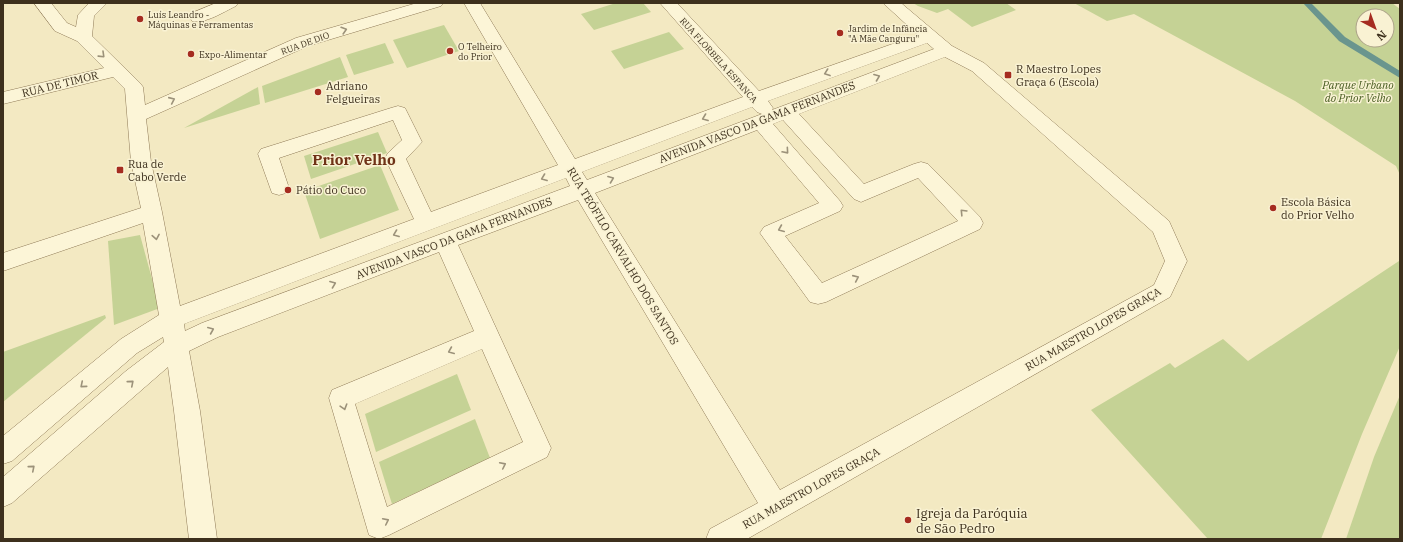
<svg xmlns="http://www.w3.org/2000/svg" width="1403" height="542" viewBox="0 0 1403 542" font-family="'IBM Plex Serif',serif">
	<style>
		.green { fill: #c5d295; fill-rule: evenodd }
		.lines { fill: none; stroke-linecap: round; stroke-linejoin: round }
		.stream { fill: #6a958e; fill-rule: evenodd }
		.minor-casing { stroke: #8f7a57; stroke-width: 1 }
		.minor { fill: #fcf5d7; fill-rule: evenodd }
		.oneway { stroke: #9c927a }
		.poi-dot { fill: #a52c20; stroke: #f9f2d3; stroke-width: 1.5 }
		.labels { text-anchor: middle; dominant-baseline: central; stroke-width: 3; stroke-linejoin: round; paint-order: stroke }
		.far-poi-label { font-size: 9px; fill: #3d301d; stroke: #f9f2d3; text-anchor: start }
		.far-street-label { font-size: 9px; fill: #3d301d; stroke: #f9f2d3 }
		.poi-label { font-size: 11px; fill: #3d301d; stroke: #f9f2d3; text-anchor: start }
		.street-label { font-size: 11px; fill: #3d301d; stroke: #f9f2d3 }
		.park-label { font-size: 11px; font-style: italic; fill: #485c21; stroke: #f9f2d3 }
		.near-poi-label { font-size: 13px; fill: #3d301d; stroke: #f9f2d3; text-anchor: start }
		.district-label { font-size: 15px; font-weight: bold; fill: #6f3217; stroke: #f9f2d3 }
	</style>
	<rect width="100%" height="100%" fill="#f3e9c2"/>
	<!-- green -->
	<g class="green">
		<polygon points="616,3 643,3 651,12 594,30 581,14"/>
		<polygon points="913,3 1006,3 1016,10 972,27 948,9 937,13 918,6"/>
		<path d="M1074 3H1392L1400 9V175L1396 166 1295 101 1134 14 1107 21ZM1363 16H1387V40H1363Z"/>
		<polygon points="444,25 459,51 407,68 393,40"/>
		<polygon points="669,32 684,49 624,69 611,51"/>
		<polygon points="385,43 394,63 354,75 346,55"/>
		<polygon points="340,57 348,77 265,103 262,86"/>
		<polygon points="258,87 260,104 184,128"/>
		<polygon points="378,132 387,153 311,179 304,156"/>
		<polygon points="380,165 399,210 320,239 304,191"/>
		<polygon points="140,235 160,308 114,325 108,241"/>
		<polygon points="1399,261 1400,346 1362,434 1321,539 1208,539 1091,410 1170,363 1175,368 1223,339 1248,361"/>
		<polygon points="105,315 106,318 3,402 3,352"/>
		<polygon points="457,374 471,410 376,452 365,414"/>
		<polygon points="1400,395 1400,539 1346,539 1374,457"/>
		<polygon points="475,419 490,458 392,504 379,462"/>
	</g>
	<g class="lines">
		<!-- stream -->
		<polygon class="stream" points="1303,3 1311,3 1345,37 1400,71 1400,78 1339,41"/>
		<defs>
			<g id="minor">
				<path d="M34 3H51L67 23 76 27 78 15 89 3H107L94 16 92 36 140 83 143 87 145 105 296 38 417 3H443L441 6 308 46 146 119 151 162 162 212 180 306 414 219 385 158 388 153 402 140 393 120 279 158 289 188 286 193 279 195 272 193 258 154 261 149 391 108 398 106 405 108 422 142 406 159 431 212 558 165 464 3H480L575 159 743 97 660 3H677L759 91 918 35 883 3H901L952 46 984 63 1169 221 1187 261 1170 297 747 539H706L710 529 758 503 578 200 458 245 551 448 547 457 389 535 379 539 369 535 329 398 332 390 474 331 439 252 218 337 189 351 200 411 217 539H189L174 411 168 367 12 503 3 507V477L126 371 164 342 163 337 137 353 12 461 3 464V436L121 339 159 315 143 223 3 271V253L141 208 131 162 125 89 113 77 3 104V92L104 68 77 41 55 31ZM927 43 934 49 772 110 773 108 768 101ZM945 57 972 71 1153 232 1165 261 1154 285 780 490 595 193 757 130 819 203 764 227 760 233 810 302 818 304 826 302 980 229 983 223 980 217 928 164 921 162 914 164 864 184 799 114ZM752 107 757 112 762 114 587 180 582 172ZM783 120 854 199 861 202 868 199 918 178 958 221 822 283 785 236 840 211 843 206 840 201 773 124ZM566 178 570 186 202 323 185 331 184 324ZM482 349 523 442 387 507 355 404Z"/>
				<path d="M216 3H238L236 6C223 12 206 24 192 21L190 17 192 13Z"/>
			</g>
		</defs>
		<!-- minor casing -->
		<use href="#minor" class="minor-casing"/>
		<!-- minor -->
		<use href="#minor" class="minor"/>
	</g>
	<!-- one-way arrows -->
	<defs><path id="oneway-chevron" d="M-2-3.5L2.5 0L-2 3.5" fill="none" stroke-width="1.6" stroke-linecap="round" stroke-linejoin="round"/></defs>
	<g class="oneway">
		<use href="#oneway-chevron" transform="translate(344 30) rotate(-17)"/>
		<use href="#oneway-chevron" transform="translate(102 55) rotate(44)"/>
		<use href="#oneway-chevron" transform="translate(827 73) rotate(160)"/>
		<use href="#oneway-chevron" transform="translate(877 77) rotate(-21)"/>
		<use href="#oneway-chevron" transform="translate(172 100) rotate(-24)"/>
		<use href="#oneway-chevron" transform="translate(705 118) rotate(159)"/>
		<use href="#oneway-chevron" transform="translate(786 151) rotate(49)"/>
		<use href="#oneway-chevron" transform="translate(544 178) rotate(159)"/>
		<use href="#oneway-chevron" transform="translate(611 179) rotate(-21)"/>
		<use href="#oneway-chevron" transform="translate(963 212) rotate(-134)"/>
		<use href="#oneway-chevron" transform="translate(781 229) rotate(157)"/>
		<use href="#oneway-chevron" transform="translate(396 234) rotate(159)"/>
		<use href="#oneway-chevron" transform="translate(156 237) rotate(80)"/>
		<use href="#oneway-chevron" transform="translate(856 278) rotate(-24)"/>
		<use href="#oneway-chevron" transform="translate(333 284) rotate(-21)"/>
		<use href="#oneway-chevron" transform="translate(211 330) rotate(-23)"/>
		<use href="#oneway-chevron" transform="translate(451 351) rotate(157)"/>
		<use href="#oneway-chevron" transform="translate(131 383) rotate(-41)"/>
		<use href="#oneway-chevron" transform="translate(83 385) rotate(140)"/>
		<use href="#oneway-chevron" transform="translate(344 407) rotate(73)"/>
		<use href="#oneway-chevron" transform="translate(503 465) rotate(-26)"/>
		<use href="#oneway-chevron" transform="translate(32 468) rotate(-41)"/>
		<use href="#oneway-chevron" transform="translate(386 521) rotate(-26)"/>
	</g>
	<!-- markers -->
	<g class="poi-dot">
		<circle cx="140" cy="19" r="4"/>
		<circle cx="840" cy="33" r="4"/>
		<circle cx="450" cy="51" r="4"/>
		<circle cx="191" cy="54" r="4"/>
		<rect x="1004" y="71" width="8" height="8" rx="2"/>
		<circle cx="318" cy="92" r="4"/>
		<rect x="116" y="166" width="8" height="8" rx="2"/>
		<circle cx="288" cy="190" r="4"/>
		<circle cx="1273" cy="208" r="4"/>
		<circle cx="908" cy="520" r="4"/>
	</g>
	<g class="labels">
		<!-- far-poi labels -->
		<g class="far-poi-label">
			<text x="148" y="14">Luís Leandro -<tspan x="148" dy="10">Máquinas e Ferramentas</tspan></text>
			<text x="848" y="28">Jardim de Infância<tspan x="848" dy="10">"A Mãe Canguru"</tspan></text>
			<text x="458" y="46">O Telheiro<tspan x="458" dy="10">do Prior</tspan></text>
			<text x="199" y="54">Expo-Alimentar</text>
		</g>
		<!-- far-street labels -->
		<g class="far-street-label">
			<text transform="translate(305 43) rotate(-20)">RUA DE DIO</text>
			<text transform="translate(719 60) rotate(48)">RUA FLORBELA ESPANCA</text>
		</g>
		<!-- poi labels -->
		<g class="poi-label">
			<text x="1016" y="69">R Maestro Lopes<tspan x="1016" dy="13">Graça 6 (Escola)</tspan></text>
			<text x="326" y="86">Adriano<tspan x="326" dy="13">Felgueiras</tspan></text>
			<text x="128" y="164">Rua de<tspan x="128" dy="13">Cabo Verde</tspan></text>
			<text x="296" y="190">Pátio do Cuco</text>
			<text x="1281" y="202">Escola Básica<tspan x="1281" dy="13">do Prior Velho</tspan></text>
		</g>
		<!-- street labels -->
		<g class="street-label">
			<text transform="translate(60 84) rotate(-14)">RUA DE TIMOR</text>
			<text transform="translate(757 122) rotate(-21)">AVENIDA VASCO DA GAMA FERNANDES</text>
			<text transform="translate(454 238) rotate(-21)">AVENIDA VASCO DA GAMA FERNANDES</text>
			<text transform="translate(623 256) rotate(59)">RUA TEÓFILO CARVALHO DOS SANTOS</text>
			<text transform="translate(1093 329) rotate(-30)">RUA MAESTRO LOPES GRAÇA</text>
			<text transform="translate(811 488) rotate(-29)">RUA MAESTRO LOPES GRAÇA</text>
		</g>
		<!-- park labels -->
		<g class="park-label">
			<text x="1358" y="85">Parque Urbano<tspan x="1358" dy="13">do Prior Velho</tspan></text>
		</g>
		<!-- near-poi labels -->
		<g class="near-poi-label">
			<text x="916" y="513">Igreja da Paróquia<tspan x="916" dy="15">de São Pedro</tspan></text>
		</g>
		<!-- district labels -->
		<g class="district-label">
			<text x="354" y="159">Prior Velho</text>
		</g>
	</g>
	<!-- border -->
	<rect width="1403" height="542" fill="none" stroke="#3d301d" stroke-width="8"/>
	<!-- north arrow -->
	<g transform="translate(1375 28) rotate(139)"><circle r="19" fill="#f9f2d3" stroke="#aea48a"/>
	<path d="M0-3L7 15L0 10L-7 15Z" fill="#a52c20"/>
	<text y="-6" font-size="11" font-weight="bold" text-anchor="middle" fill="#3d301d">N</text>
	</g>
</svg>
